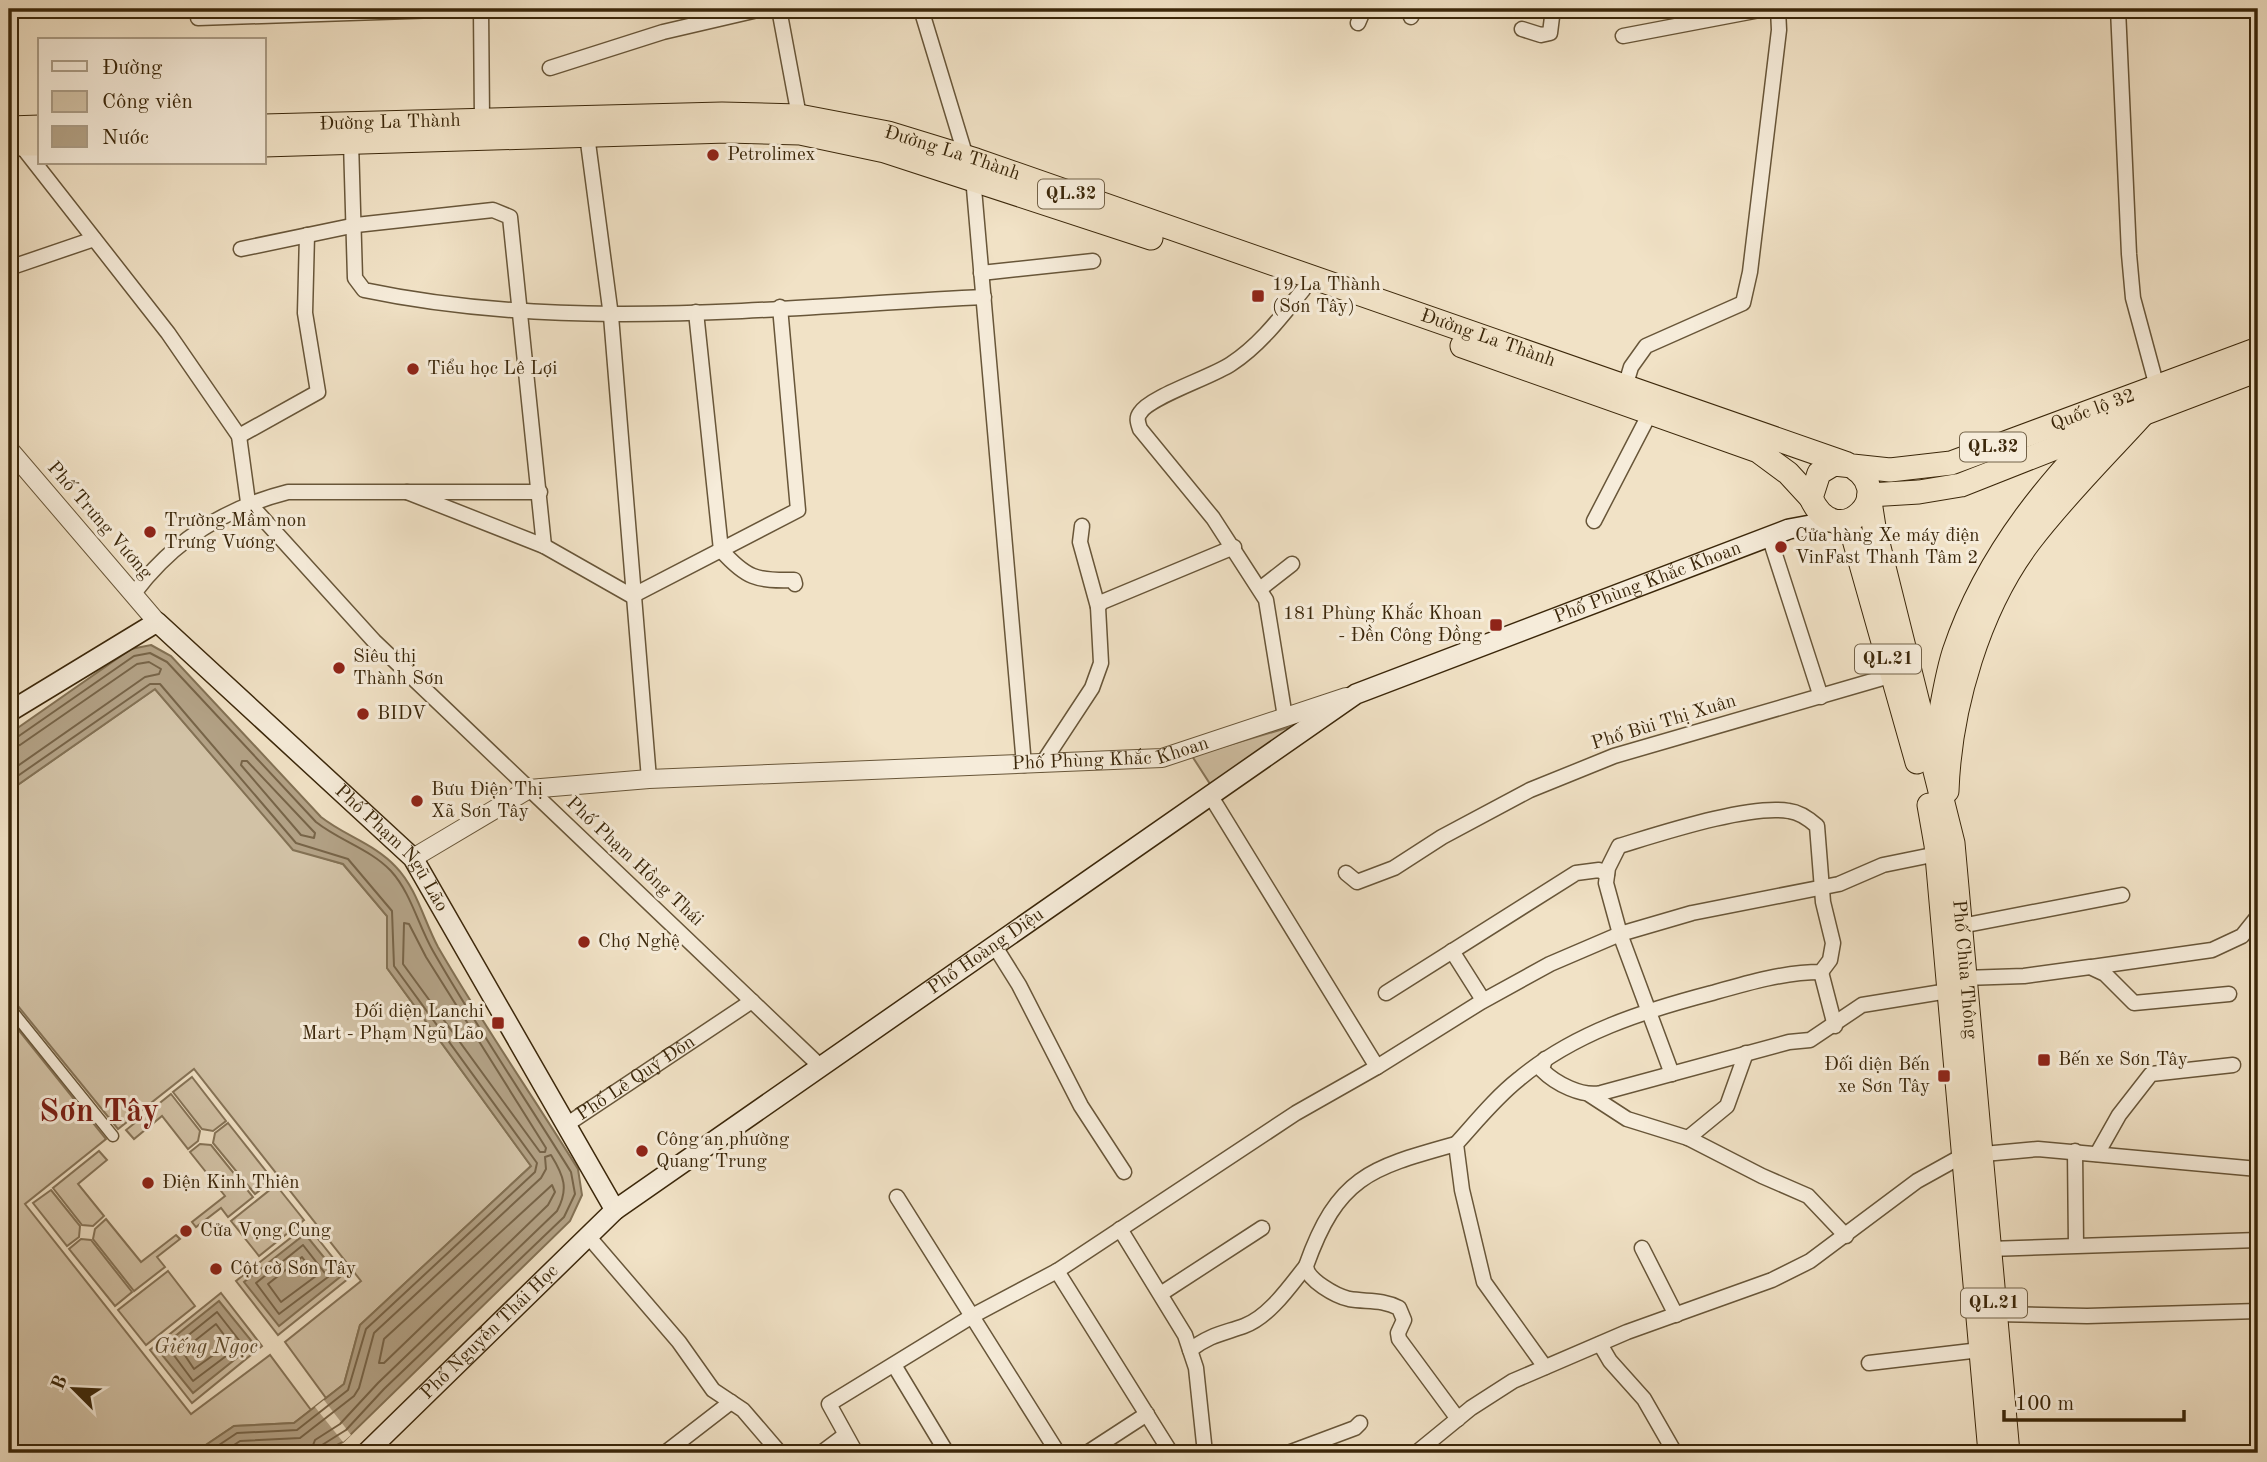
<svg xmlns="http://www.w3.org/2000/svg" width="2267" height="1462" viewBox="0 0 2267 1462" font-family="'Old Standard TT',serif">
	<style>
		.green { fill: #d2c2a6; stroke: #867458; stroke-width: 2 }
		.water { fill: #b3a286; stroke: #837154; stroke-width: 2 }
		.pier { fill: #f1e2c6 }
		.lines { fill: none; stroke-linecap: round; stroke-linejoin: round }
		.shore { stroke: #776448; stroke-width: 2 }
		.pedestrian-casing { stroke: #685639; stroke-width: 13 }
		.minor-casing { stroke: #685639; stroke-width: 17 }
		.tertiary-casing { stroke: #685639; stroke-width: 20 }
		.secondary-casing { stroke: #3b270a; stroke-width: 22 }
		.trunk-casing { stroke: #3b270a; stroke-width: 25 }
		.pedestrian { stroke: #f6ecda; stroke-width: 10 }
		.minor { stroke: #f6ecda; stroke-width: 14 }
		.tertiary { stroke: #f6ecda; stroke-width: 18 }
		.secondary { stroke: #f6ecda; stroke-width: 19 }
		.trunk { stroke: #f1e2c6; stroke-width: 23 }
		.poi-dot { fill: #8f2418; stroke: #f6ecda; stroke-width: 2.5 }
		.labels { text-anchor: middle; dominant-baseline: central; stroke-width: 6; stroke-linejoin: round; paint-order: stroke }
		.shield { fill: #f6ecda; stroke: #736248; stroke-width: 2 }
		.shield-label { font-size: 18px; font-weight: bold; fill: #3b270a }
		.street-label { font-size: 19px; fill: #3b270a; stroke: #f6ecda }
		.poi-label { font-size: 19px; fill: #3b270a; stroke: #f6ecda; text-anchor: start }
		.water-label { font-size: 21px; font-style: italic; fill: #5f4c2f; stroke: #f6ecda }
		.town-label { font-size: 33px; font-weight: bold; fill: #7a1f14; stroke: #f6ecda }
	</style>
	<rect width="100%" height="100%" fill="#f1e2c6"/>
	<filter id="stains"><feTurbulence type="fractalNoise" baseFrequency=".00286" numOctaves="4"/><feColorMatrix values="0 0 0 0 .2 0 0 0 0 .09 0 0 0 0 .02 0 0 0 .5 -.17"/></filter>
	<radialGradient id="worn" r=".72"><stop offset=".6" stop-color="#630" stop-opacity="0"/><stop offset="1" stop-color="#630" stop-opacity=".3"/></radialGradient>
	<!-- green -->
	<g class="green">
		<polygon points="155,689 293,849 343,864 387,916 387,968 531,1166 360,1325 344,1384 326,1398 285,1342 361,1281 194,1069 118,1129 9,995 9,791"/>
		<polygon points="1300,724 1212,787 1192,756"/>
		<polygon points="9,1018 106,1139 25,1204 191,1414 270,1355 311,1410 294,1423 234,1426 194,1453 9,1453"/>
		<polygon points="192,1077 226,1121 213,1131 202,1129 173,1092"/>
		<polygon points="171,1094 200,1131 198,1141 188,1149 162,1116 134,1139 126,1130"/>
		<polygon points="228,1123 273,1180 255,1194 213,1143 215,1133"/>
		<polygon points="200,1144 211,1145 253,1197 228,1217 221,1208 196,1227 192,1222 225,1196 190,1152"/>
		<polygon points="99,1151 107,1160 78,1184 104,1216 93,1226 82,1225 53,1188"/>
		<polygon points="276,1185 304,1220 259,1256 231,1221"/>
		<polygon points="51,1190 80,1226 79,1237 67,1246 33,1203"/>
		<polygon points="106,1219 141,1262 176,1235 180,1239 157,1257 165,1267 134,1291 93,1239 95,1229"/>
		<polygon points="307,1225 349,1278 278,1335 236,1281"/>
		<polygon points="81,1239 91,1240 132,1292 115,1306 69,1249"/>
		<polygon points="168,1271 195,1306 146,1345 118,1310"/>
		<polygon points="221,1293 262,1346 192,1403 150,1350"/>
	</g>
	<!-- water -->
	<g class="water">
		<path d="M151 645 171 656 321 817C345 836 375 844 396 867 417 889 424 921 438 947 482 1023 532 1095 578 1169L582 1195 570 1221 343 1442 321 1453H194L234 1426 294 1423 344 1384 360 1325 531 1166 387 968V916L343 864 293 850 155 689 9 791V734L131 649Z"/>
		<polygon points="305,1234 340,1277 279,1326 244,1282"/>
		<polygon points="219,1301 254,1344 193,1393 158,1350"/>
	</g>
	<!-- pier -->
	<polygon class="pier" points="324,1400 351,1435 343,1442 315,1407"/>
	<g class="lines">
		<!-- shore -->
		<g class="shore">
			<path d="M9 739 16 738 134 656 150 653 167 662 316 822C340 841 370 849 391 871 411 893 418 925 433 951 476 1026 525 1098 571 1172L575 1194 564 1217 384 1389 346 1430 322 1445 319 1453"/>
			<polyline points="9,748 20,745 137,664 149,662 161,669 159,674 145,677 9,772"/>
			<polygon points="242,761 247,761 315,833 314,838 301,835 241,765"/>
			<polyline points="9,782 150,684 160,684 296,843 348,859 392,911 394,966 537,1163 535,1172 366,1329 348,1390 297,1430 237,1433 207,1453"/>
			<polygon points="404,923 409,924 426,957 546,1148 545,1152 540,1152 403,964"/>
			<polygon points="552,1185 555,1192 548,1205 384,1363 379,1363 384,1339"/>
			<polygon points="303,1245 328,1277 279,1314 256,1283"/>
			<polygon points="302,1257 316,1276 281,1302 268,1284"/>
			<polygon points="217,1312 242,1344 193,1381 170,1350"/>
			<polygon points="216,1324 230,1343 194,1369 182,1351"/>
			<path d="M222 1453 240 1441 300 1438 354 1396 359 1388 374 1333 541 1178 546 1169 545 1157 551 1155C564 1176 569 1189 557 1211L378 1383 340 1424 315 1440 310 1453"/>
		</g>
		<defs>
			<polyline id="pedestrian" points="9,1007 113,1136"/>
			<g id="minor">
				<polyline points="481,9 482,120"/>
				<polyline points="779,9 799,116"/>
				<polyline points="921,9 966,157"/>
				<polyline points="2118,9 2129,254 2133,298 2157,387"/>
				<polyline points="1411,17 1415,9"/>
				<polyline points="198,18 468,9"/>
				<polyline points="1358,23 1364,9"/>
				<polyline points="1522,29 1541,35 1550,33 1553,9"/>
				<polyline points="1623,36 1765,9"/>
				<polyline points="550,68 663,32 762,9"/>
				<polyline points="587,135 611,316 649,779"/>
				<path d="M351 142 355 278 364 290C568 333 778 307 984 297"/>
				<polyline points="20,144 168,333 239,436 248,502"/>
				<polyline points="973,177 1024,765"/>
				<polyline points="241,249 356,225 493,210 510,217 544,546"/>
				<polyline points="9,268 94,239"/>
				<polyline points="981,273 1093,261"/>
				<path d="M696 312 721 550C746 578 756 581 794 580L795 584"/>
				<polyline points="1625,387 1631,367 1646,346 1743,303 1750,272 1779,30 1778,9"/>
				<polyline points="239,436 318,392 305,313 307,235"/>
				<polyline points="407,492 544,546 632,596 798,510 780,307"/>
				<polyline points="248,502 374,641 820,1066"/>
				<polyline points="1594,521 1650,413"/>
				<polyline points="1082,526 1080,542 1098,607"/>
				<polyline points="1769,536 1821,697"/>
				<polyline points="1260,589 1292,564"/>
				<path d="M135 592C174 540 225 508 288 492H540"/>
				<path d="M1285 717 1266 600 1213 518 1140 429C1138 423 1136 418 1140 413 1149 397 1212 377 1231 364 1260 345 1281 317 1303 290"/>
				<polyline points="1042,764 1092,688 1101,663 1098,607 1102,602 1234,547"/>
				<polyline points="1210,795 1377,1067"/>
				<polyline points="1346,873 1357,882 1394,868 1442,837 1530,790 1614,756 1893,675"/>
				<polyline points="1961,926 2122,895"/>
				<polyline points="994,945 1019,985 1081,1106 1124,1172"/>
				<polyline points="1452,951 1483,1000"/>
				<polyline points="2092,967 2212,950 2242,936 2258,916"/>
				<polyline points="1821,972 1835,1026"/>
				<polyline points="1964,978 2024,976 2090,967 2105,974 2134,1003 2229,994"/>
				<polyline points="1386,993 1576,873 1599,870 1607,874"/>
				<path d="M1545 1059 1542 1070C1556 1084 1582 1097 1601 1093L1789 1042 1810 1040 1862 1005 1948 991"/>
				<polyline points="1590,1095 1627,1119 1688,1138 1762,1176 1808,1196 1846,1236"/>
				<path id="s1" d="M566 1125 752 1001"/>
				<polyline points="1688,1138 1727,1106 1746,1053"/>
				<path d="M1456 1144C1370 1168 1338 1176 1306 1266 1307 1280 1336 1296 1349 1299 1367 1302 1382 1299 1399 1308L1404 1320 1398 1333 1399 1339 1458 1419"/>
				<polyline points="2075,1151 2076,1245"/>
				<polyline points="2097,1154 2119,1115 2151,1074 2233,1065"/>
				<polyline points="897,1197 1058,1453"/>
				<polyline points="1120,1229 1185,1335 1196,1368 1205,1453"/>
				<polyline points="588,1236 679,1342 713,1390 743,1410 780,1453"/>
				<polyline points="1642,1248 1676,1315"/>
				<polyline points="1989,1249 2258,1240"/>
				<polyline points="1057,1271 1171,1453"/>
				<polyline points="1162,1293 1262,1228"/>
				<polyline points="1995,1314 2087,1316 2258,1311"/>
				<polyline points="1600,1344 1610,1361 1644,1399 1675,1453"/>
				<path d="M1190 1350C1210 1335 1221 1334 1244 1326 1269 1317 1290 1286 1306 1266"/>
				<polyline points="1869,1363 1980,1350"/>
				<polyline points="894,1365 947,1453"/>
				<path d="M1545 1367 1484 1282 1462 1190 1456 1144C1476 1122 1495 1098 1519 1079 1574 1033 1643 1011 1712 993 1747 983 1784 972 1821 972L1830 960 1833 943 1823 902 1817 826C1809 819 1799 812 1789 811 1749 804 1659 834 1619 846L1608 868 1606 883 1620 934 1672 1074"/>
				<polyline points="665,1453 731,1402"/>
				<polyline points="821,1453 845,1435"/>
				<polyline points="856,1453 829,1404 974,1315 1057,1271 1296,1113 1377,1067 1481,1002 1550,964 1620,934 1692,913 1839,884 1883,865 1937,854"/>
				<polyline points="1087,1453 1147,1414"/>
				<polyline points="1288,1453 1355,1428 1360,1423"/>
				<polyline points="1416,1453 1471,1408 1513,1381 1627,1332 1772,1280 1810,1261 1917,1181 1962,1156 2038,1149 2258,1169"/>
			</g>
			<g id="tertiary">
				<polyline points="9,449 157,622"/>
				<path id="s2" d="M413 858 529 789 649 779 1162 758 1346 697"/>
			</g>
			<g id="secondary">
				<path id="s3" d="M9 712 157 622 413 858 615 1210"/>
				<path id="s4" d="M366 1453 615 1210 1356 694 1789 529 1832 521"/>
			</g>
			<g id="trunk">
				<path id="s5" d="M264 126 722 114 799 116 888 133 976 160 1845 463C1905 490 1837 557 1811 498L1819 473 1834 464 1890 470 1951 463 2258 349"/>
				<polyline points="9,128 40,127"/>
				<polyline points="9,144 40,144"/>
				<polyline points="264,145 727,131 800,133 885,151 1151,238"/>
				<polyline points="1462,346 1758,451 1788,473 1811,498"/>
				<polyline points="2132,418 2258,370"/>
				<path id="s6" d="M1869 495 1874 527 1953 843 2008 1453"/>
				<polyline points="1869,495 1919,492 1961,485 2093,433"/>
				<polyline points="1837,522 1853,536 1917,762"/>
				<path d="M1934 751C1940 719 1944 684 1954 652 1987 553 2054 473 2129 402"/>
				<path d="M1947 791C1950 707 1979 608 2030 541 2065 495 2106 455 2144 413"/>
				<polyline points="1929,805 1936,845 1990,1453"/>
			</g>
		</defs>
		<!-- pedestrian casing -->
		<use href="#pedestrian" class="pedestrian-casing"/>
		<!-- minor casing -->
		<use href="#minor" class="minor-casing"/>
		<!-- tertiary casing -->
		<use href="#tertiary" class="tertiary-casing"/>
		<!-- secondary casing -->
		<use href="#secondary" class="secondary-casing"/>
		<!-- trunk casing -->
		<use href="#trunk" class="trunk-casing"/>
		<!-- pedestrian -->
		<use href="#pedestrian" class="pedestrian"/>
		<!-- minor -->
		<use href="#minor" class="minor"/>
		<!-- tertiary -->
		<use href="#tertiary" class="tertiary"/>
		<!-- secondary -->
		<use href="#secondary" class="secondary"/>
		<!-- trunk -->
		<use href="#trunk" class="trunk"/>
	</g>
	<!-- markers -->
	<g class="poi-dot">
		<circle cx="713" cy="155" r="7"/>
		<rect x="1251" y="289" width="14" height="14" rx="3.5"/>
		<circle cx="413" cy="369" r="7"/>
		<circle cx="150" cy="532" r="7"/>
		<circle cx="1781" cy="547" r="7"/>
		<rect x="1489" y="618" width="14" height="14" rx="3.5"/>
		<circle cx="339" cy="668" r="7"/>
		<circle cx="363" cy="714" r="7"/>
		<circle cx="417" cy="801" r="7"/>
		<circle cx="584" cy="942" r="7"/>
		<rect x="491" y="1016" width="14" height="14" rx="3.5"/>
		<rect x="2037" y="1053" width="14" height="14" rx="3.5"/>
		<rect x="1937" y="1069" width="14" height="14" rx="3.5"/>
		<circle cx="642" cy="1151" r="7"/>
		<circle cx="148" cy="1183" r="7"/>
		<circle cx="186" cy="1231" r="7"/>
		<circle cx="216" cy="1269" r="7"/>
	</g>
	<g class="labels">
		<!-- shield labels -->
		<g class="shield">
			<rect x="1038" y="179.5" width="66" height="29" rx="5"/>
			<rect x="1960" y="432.5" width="66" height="29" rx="5"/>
			<rect x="1855" y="644.5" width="66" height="29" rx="5"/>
			<rect x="1961" y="1288.5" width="66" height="29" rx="5"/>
		</g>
		<g class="shield-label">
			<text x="1071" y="194">QL.32</text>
			<text x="1993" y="447">QL.32</text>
			<text x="1888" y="659">QL.21</text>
			<text x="1994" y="1303">QL.21</text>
		</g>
		<!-- street labels -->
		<g class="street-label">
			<text stroke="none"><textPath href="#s5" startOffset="126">Đường La Thành</textPath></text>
			<text stroke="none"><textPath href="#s5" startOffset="693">Đường La Thành</textPath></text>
			<text stroke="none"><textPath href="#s5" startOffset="1260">Đường La Thành</textPath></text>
			<text stroke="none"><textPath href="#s5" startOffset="2076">Quốc lộ 32</textPath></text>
			<text transform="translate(99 521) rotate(49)">Phố Trưng Vương</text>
			<text stroke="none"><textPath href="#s4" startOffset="1563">Phố Phùng Khắc Khoan</textPath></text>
			<text transform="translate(1664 723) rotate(-17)">Phố Bùi Thị Xuân</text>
			<text stroke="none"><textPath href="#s2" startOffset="718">Phố Phùng Khắc Khoan</textPath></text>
			<text stroke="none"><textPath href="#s3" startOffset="500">Phố Phạm Ngũ Lão</textPath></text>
			<text transform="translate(634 862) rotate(43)">Phố Phạm Hồng Thái</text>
			<text stroke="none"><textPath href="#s4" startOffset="800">Phố Hoàng Diệu</textPath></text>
			<text stroke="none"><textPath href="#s6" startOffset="485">Phố Chùa Thông</textPath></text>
			<text stroke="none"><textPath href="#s1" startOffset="84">Phố Lê Quý Đôn</textPath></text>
			<text stroke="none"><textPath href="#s4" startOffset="173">Phố Nguyễn Thái Học</textPath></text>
		</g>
		<!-- poi labels -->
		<g class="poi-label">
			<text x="727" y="155">Petrolimex</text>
			<text x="1272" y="285">19 La Thành<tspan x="1272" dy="22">(Sơn Tây)</tspan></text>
			<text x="427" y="369">Tiểu học Lê Lợi</text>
			<text x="164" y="521">Trường Mầm non<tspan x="164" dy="22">Trưng Vương</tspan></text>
			<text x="1795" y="536">Cửa hàng Xe máy điện<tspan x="1795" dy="22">VinFast Thanh Tâm 2</tspan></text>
			<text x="1482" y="614" text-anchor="end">181 Phùng Khắc Khoan<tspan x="1482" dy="22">- Đền Công Đồng</tspan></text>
			<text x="353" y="657">Siêu thị<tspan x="353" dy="22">Thành Sơn</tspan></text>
			<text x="377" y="714">BIDV</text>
			<text x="431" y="790">Bưu Điện Thị<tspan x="431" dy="22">Xã Sơn Tây</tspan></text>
			<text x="598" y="942">Chợ Nghệ</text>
			<text x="484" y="1012" text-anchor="end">Đối diện Lanchi<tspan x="484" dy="22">Mart - Phạm Ngũ Lão</tspan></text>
			<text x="2058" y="1060">Bến xe Sơn Tây</text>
			<text x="1930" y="1065" text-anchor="end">Đối diện Bến<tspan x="1930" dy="22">xe Sơn Tây</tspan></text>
			<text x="656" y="1140">Công an phường<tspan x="656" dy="22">Quang Trung</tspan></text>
			<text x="162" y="1183">Điện Kinh Thiên</text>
			<text x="200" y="1231">Cửa Vọng Cung</text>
			<text x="230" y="1269">Cột cờ Sơn Tây</text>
		</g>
		<!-- water labels -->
		<g class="water-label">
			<text x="206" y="1347">Giếng Ngọc</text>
		</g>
		<!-- town labels -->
		<g class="town-label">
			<text x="99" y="1112">Sơn Tây</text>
		</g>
	</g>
	<!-- margin -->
	<rect width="2267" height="1462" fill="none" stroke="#f1e2c6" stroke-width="35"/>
	<rect x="10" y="10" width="2246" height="1441" fill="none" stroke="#3b270a" stroke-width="3.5"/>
	<rect x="18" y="18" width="2232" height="1427" fill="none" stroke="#3b270a" stroke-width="2"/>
	<!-- legend -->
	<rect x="38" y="38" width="228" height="126" fill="#f6ecda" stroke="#ab9d87" stroke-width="2"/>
	<rect x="52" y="61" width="35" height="10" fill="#f6ecda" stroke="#ab9d87" stroke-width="2"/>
	<text x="102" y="74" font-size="21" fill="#3b270a">Đường</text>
	<rect x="52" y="91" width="35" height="21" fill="#d2c2a6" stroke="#ab9d87" stroke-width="2"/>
	<text x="102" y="108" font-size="21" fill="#3b270a">Công viên</text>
	<rect x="52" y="126" width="35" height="21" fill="#b3a286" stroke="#ab9d87" stroke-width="2"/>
	<text x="102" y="144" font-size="21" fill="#3b270a">Nước</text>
	<!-- north arrow -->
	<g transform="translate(74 1389) rotate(294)" stroke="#f6ecda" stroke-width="5" paint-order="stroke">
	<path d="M0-5L12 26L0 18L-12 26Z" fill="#3b270a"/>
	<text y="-10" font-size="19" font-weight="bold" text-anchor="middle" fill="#3b270a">B</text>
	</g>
	<!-- scale -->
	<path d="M2004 1410v10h180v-10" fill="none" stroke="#3b270a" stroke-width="3.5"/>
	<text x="2015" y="1410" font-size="21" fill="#3b270a" stroke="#f6ecda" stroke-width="5" paint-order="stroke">100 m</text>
	<rect width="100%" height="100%" filter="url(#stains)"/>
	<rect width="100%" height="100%" fill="url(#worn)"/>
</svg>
